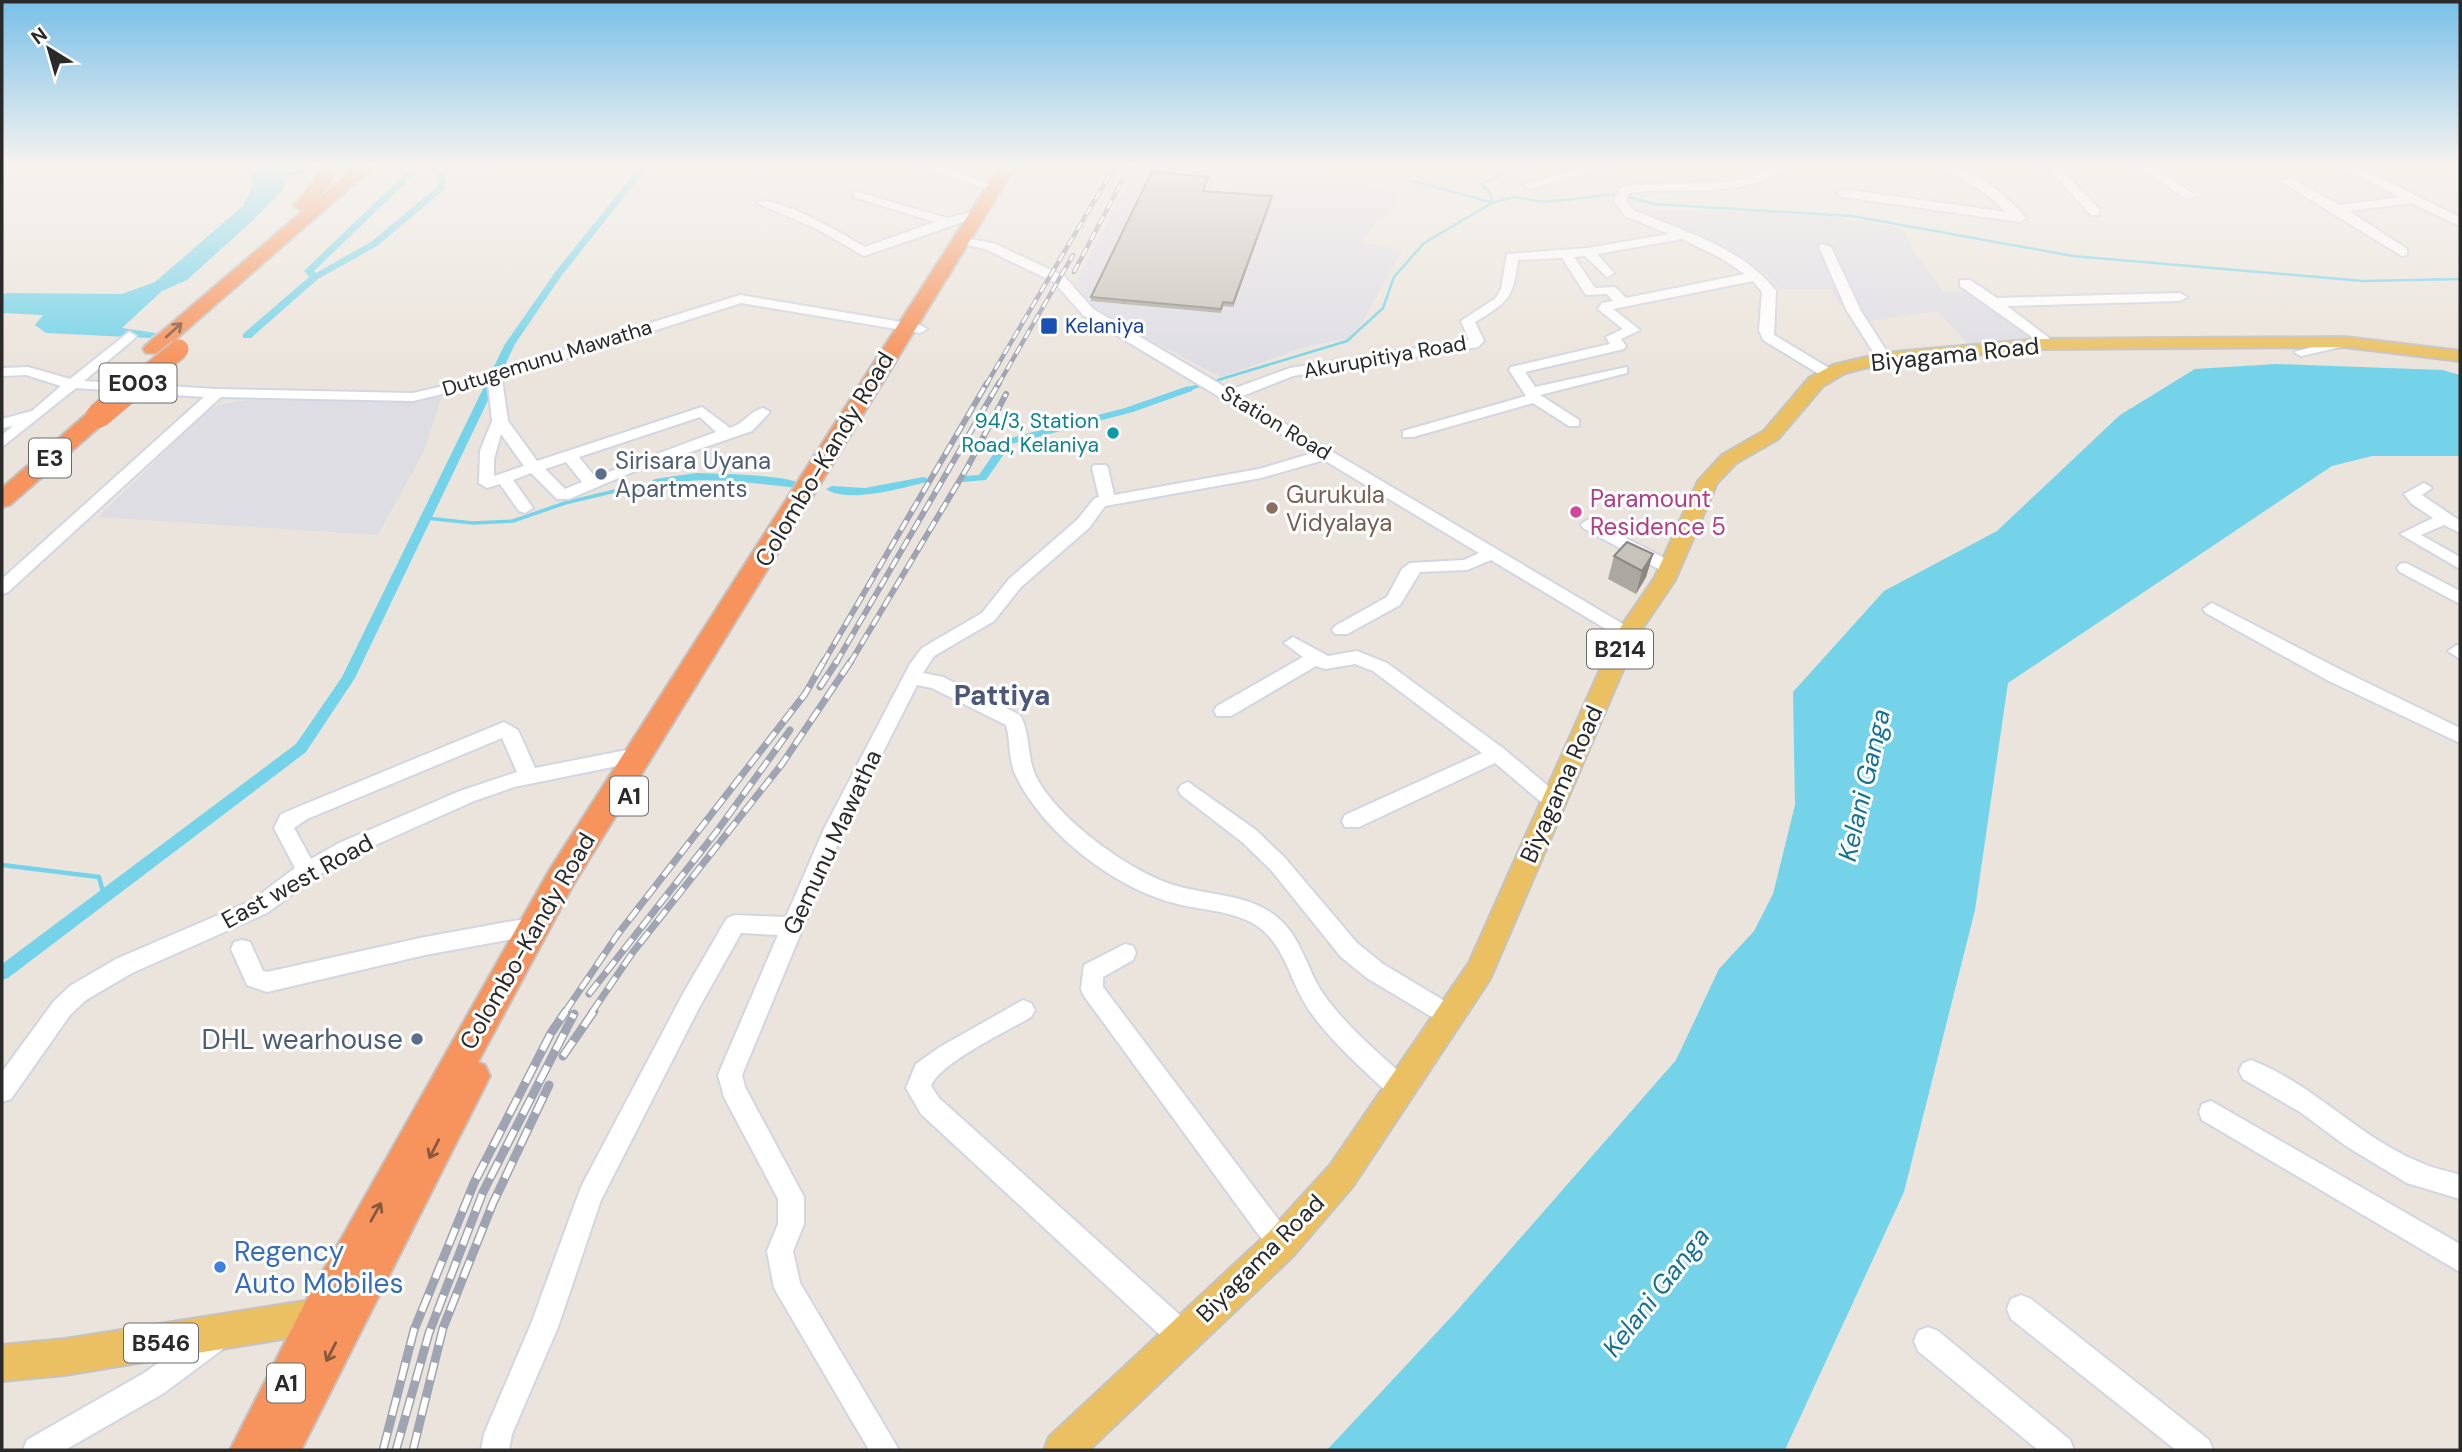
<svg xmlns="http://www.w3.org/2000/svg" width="2462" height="1452" viewBox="0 0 2462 1452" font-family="'DM Sans',sans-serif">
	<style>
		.industrial { fill: #dedde4 }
		.water { fill: #74d3e9 }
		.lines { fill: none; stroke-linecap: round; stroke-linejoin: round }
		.stream-far2 { stroke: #74d3e9; stroke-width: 2.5 }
		.stream-far1 { stroke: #74d3e9; stroke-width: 3.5 }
		.stream { stroke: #74d3e9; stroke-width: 4.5 }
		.canal { fill: #74d3e9; fill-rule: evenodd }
		.minor-casing { stroke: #d2d6e2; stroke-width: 4 }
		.major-casing { stroke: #c3c3c3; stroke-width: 4 }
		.highway-casing { stroke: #c3c3c3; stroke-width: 4 }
		.minor { fill: #fff; fill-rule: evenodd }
		.major { fill: #eac062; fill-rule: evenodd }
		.highway { fill: #f7935c; fill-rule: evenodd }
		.rail-far3-casing { stroke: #9fa4b3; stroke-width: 4.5 }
		.rail-far2-casing { stroke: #9fa4b3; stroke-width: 6 }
		.rail-far1-casing { stroke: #9fa4b3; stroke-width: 7 }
		.rail-casing { stroke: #9fa4b3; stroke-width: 9 }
		.rail-far3 { stroke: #fff; stroke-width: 2.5; stroke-dasharray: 9; stroke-linecap: butt }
		.rail-far2 { stroke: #fff; stroke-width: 3.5; stroke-dasharray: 11; stroke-linecap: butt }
		.rail-far1 { stroke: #fff; stroke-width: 4.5; stroke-dasharray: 14; stroke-linecap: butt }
		.rail { stroke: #fff; stroke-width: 6; stroke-dasharray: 18; stroke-linecap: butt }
		.highway-bridge-far1-casing { stroke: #c3c3c3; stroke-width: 22; stroke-linecap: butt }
		.highway-bridge-casing { stroke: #c3c3c3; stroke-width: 26; stroke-linecap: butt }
		.highway-bridge-far1 { stroke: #f7935c; stroke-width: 19 }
		.highway-bridge { stroke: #f7935c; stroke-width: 24 }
		.wall { fill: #aba7a1 }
		.shaded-wall { fill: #8b8883 }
		.building { fill: #c7c2bb; stroke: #8b8883; stroke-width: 2 }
		.oneway { stroke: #865940 }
		.transit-dot { fill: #1a4fb4; stroke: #fff; stroke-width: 2.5 }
		.culture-dot { fill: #0f9aa8; stroke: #fff; stroke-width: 2.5 }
		.service-dot { fill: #5c6f8a; stroke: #fff; stroke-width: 2.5 }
		.education-dot { fill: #8d6e63; stroke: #fff; stroke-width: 2.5 }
		.hotel-dot { fill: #d1479c; stroke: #fff; stroke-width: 2.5 }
		.shop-dot { fill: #3f7fe0; stroke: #fff; stroke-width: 2.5 }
		.labels { text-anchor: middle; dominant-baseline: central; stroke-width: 6; stroke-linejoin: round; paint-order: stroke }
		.far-transit-label { font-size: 21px; fill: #164399; stroke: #fff; text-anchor: start }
		.far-street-label { font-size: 21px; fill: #2a2a2a; stroke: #fff }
		.far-culture-label { font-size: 21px; fill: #0d838f; stroke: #fff; text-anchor: end }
		.shield { fill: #fff; stroke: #6a6a6a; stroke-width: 2 }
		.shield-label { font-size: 23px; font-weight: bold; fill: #2a2a2a }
		.street-label { font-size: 24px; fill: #2a2a2a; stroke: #fff }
		.service-label { font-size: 24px; fill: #4e5e75; stroke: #fff; text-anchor: start }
		.education-label { font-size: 24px; fill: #785e54; stroke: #fff; text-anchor: start }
		.hotel-label { font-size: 24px; fill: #b23c85; stroke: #fff; text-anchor: start }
		.water-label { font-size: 26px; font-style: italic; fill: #137295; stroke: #fff }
		.quarter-label { font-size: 28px; font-weight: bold; fill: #4c5779; stroke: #fff }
		.near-service-label { font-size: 28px; fill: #4e5e75; stroke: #fff; text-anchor: end }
		.near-shop-label { font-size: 28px; fill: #366cbe; stroke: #fff; text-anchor: start }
	</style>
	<rect width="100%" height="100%" fill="#ebe4dc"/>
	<!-- industrial -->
	<g class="industrial">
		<polygon points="1138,164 1273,164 1402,194 1361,241 1402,251 1360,326 1348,338 1305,347 1221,377 1091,309 1076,283"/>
		<polygon points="1689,209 1819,215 1904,228 1913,251 1944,292 1970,291 2037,340 1967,343 1937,311 1857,323 1851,310 1840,305 1831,289 1779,289 1764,272 1743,260 1633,211"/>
		<polygon points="442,397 423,453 378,535 98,517 207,411 219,405 247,400 407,402"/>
	</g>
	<!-- water -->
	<g class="water">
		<polygon points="250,164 283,164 288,171 306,167 307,171 289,174 283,190 251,222 187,280 162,291 122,328 156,333 150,338 46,333 35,325 43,315 2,313 2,294 8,293 122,294 155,282 243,206 253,185"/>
		<polygon points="2276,364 2442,370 2460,375 2460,456 2372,456 2332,466 2008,683 1975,910 1904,1192 1785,1450 1327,1450 1454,1314 1676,1060 1719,969 1754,931 1773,894 1795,805 1793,692 1884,591 1997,531 2120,415 2195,369"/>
	</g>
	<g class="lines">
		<!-- stream-far2 -->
		<g class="stream-far2">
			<polyline points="1409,180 1491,202"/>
			<polyline points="1492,203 1491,194 1481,184 1525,164"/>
			<polyline points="1218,380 1347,341 1383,308 1394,277 1424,243 1492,203 1513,197 1544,202 1618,194 1654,204 1852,216 2073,256 2363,281 2460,279"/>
		</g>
		<!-- stream-far1 -->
		<g class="stream-far1">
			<polyline points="1188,389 1201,385"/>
			<polyline points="426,518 473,523 513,521 565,503 615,491 646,488"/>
		</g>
		<!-- stream -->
		<polyline class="stream" points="2,865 99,877 104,896"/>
		<!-- canal -->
		<g class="canal">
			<path d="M415 164 479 165 483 168 479 171H445V189L377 246 318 279 251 338H243V334L309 277 304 271 306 269 408 171H393L389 168 390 166ZM418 171H437L438 186 371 242 316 273 314 271Z"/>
			<polygon points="642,164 650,164 562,275 515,344 355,678 306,752 8,978 2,980 2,964 296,744 342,677 505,344 556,271"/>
			<polygon points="321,165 325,168 324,170 290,175 286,172"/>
			<polygon points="1188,386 1193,389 1192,391 1133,412 1011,444 986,480 963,482 957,479 963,476 979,475 1003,440 1125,408"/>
			<path d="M696 473C718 474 788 474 803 485L797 488C758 484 717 477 677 482 666 483 657 488 646 491L640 488 655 479Z"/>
			<path d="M923 477 927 478V482C902 488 848 504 826 489L832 486 865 488Z"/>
		</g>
		<defs>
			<g id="minor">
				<polygon points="910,164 929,164 1001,187 991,190"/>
				<polygon points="1597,164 1617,164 1530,189 1524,185"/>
				<path d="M1777 164H1790C1759 198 1679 188 1636 192L1629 193 1626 201 1633 210C1683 231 1742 247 1776 291L1774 335 1834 371V377H1824L1763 340 1759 330 1762 292 1753 281 1613 309 1640 330 1621 339 1626 346 1624 349 1525 372 1535 387 1627 367V373L1540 395 1579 420V426H1569L1533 403 1413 437H1403V431L1526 396 1509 370 1511 367 1610 344 1606 337 1623 329 1598 309 1602 303 1613 301 1607 294 1586 295 1562 258 1518 260C1513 299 1508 302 1475 322L1484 341 1478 347 1293 376 1240 397 1633 630 1636 634 1633 638H1621L1491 560 1467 570 1420 572 1400 605 1347 634H1335L1332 630 1335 626 1387 597 1402 569 1410 563 1464 560 1479 553 1324 460 1261 478 1105 506 1089 528 1021 587 994 621 934 656 923 673 943 677 1020 715C1030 733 1027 753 1034 772 1052 816 1132 874 1177 886 1211 896 1250 894 1278 918 1302 938 1307 971 1324 995 1348 1028 1380 1055 1411 1082L1414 1090 1411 1098 1402 1101 1393 1098C1364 1070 1332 1043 1309 1010 1291 984 1286 948 1260 928 1236 910 1203 911 1174 903 1113 887 1044 833 1016 776 1008 760 1011 741 1006 725L932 688 917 685 844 829 742 1075 745 1087 804 1197V1224L793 1251 800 1283 899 1450H869L774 1288 767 1251 778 1224V1199L724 1097 718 1075 778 935 741 933 700 1006 601 1200 558 1327 512 1434 509 1450H481L484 1434 531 1324 581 1187 684 992 727 918 735 915 786 917 824 829 910 664 922 648 982 613 1009 579 1077 520 1094 499 1099 497 1092 468 1094 465H1106L1108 468 1114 495 1259 469 1313 453 1083 315 1054 282 985 249 958 243V237L993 243 1064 276 1093 309 1230 390 1290 368 1469 340 1461 321 1496 298 1501 289 1507 254 1588 248 1669 234 1625 216 1614 201 1620 188C1666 177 1740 194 1777 164ZM1682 239 1719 257 1745 274 1626 298 1615 287 1595 288 1574 257 1585 256 1607 277 1614 273 1597 254Z"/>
				<path d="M1937 164C1969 164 2006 194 2026 218L2020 222 1843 197 1837 193 1843 189 2006 212 1985 193Z"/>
				<polygon points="2044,164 2056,164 2099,209 2099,215 2091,215"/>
				<polygon points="2134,164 2148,164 2197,196 2187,199"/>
				<polygon points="2336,164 2351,164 2460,217 2460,226 2411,203 2349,211 2407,249 2407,255 2402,256 2280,181 2290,178 2340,205 2400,197"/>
				<polygon points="2449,164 2460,164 2460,170"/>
				<path d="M854 191 947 218 980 210 986 214 864 256 817 229 757 203C772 192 848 237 865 247L935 222 854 197Z"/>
				<polygon points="1821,244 1831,247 1861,311 1891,358 1889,361 1879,361 1847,311 1819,247"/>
				<polygon points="1960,280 1970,280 1997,298 2180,293 2187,297 2180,301 2007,306 2053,341 2053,347 2048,348 1960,286"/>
				<path d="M740 295 920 325 927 329 920 333 741 303 502 379 508 421 537 461 702 407 730 428C744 424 750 411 763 408L770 412 752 431 635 471 569 499H557L531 473 513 480 533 508 525 513 519 511 500 484 487 488 479 483 480 451 492 421 488 383 413 401 221 397 8 592 2 594V579L204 397 76 388 2 447V435L13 426 2 428V419L32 411 61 386 26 375 2 376V368L28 367 70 379 129 332 136 336 134 339 84 381 217 389 413 393 461 382ZM700 417 716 432 595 477 579 457ZM501 434 524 466 494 476V459ZM566 462 582 482 565 489 545 469Z"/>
				<polygon points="2345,338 2350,339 2350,345 2301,356 2294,352"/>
				<polygon points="2424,483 2432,488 2422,495 2460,521 2460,533 2444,525 2421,535 2460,557 2460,569 2400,534 2433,518 2412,504 2404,494"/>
				<polygon points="1589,519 1676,564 1679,568 1676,572 1664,572 1583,528 1581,524"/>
				<polygon points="2406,563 2460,591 2460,604 2400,572 2397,568 2400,564"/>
				<polygon points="2212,603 2341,670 2460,728 2460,743 2327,680 2206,613 2203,609"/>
				<polygon points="1293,637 1328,656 1357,651 1387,663 1504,749 1561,797 1564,802 1561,807 1547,807 1495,763 1359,827 1345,827 1342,821 1345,815 1482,753 1373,671 1355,664 1325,669 1316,666 1231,716 1217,716 1214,711 1217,706 1303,657 1284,643"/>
				<polygon points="2457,645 2460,646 2460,659 2448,651"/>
				<path d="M504 722 518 730 535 768 642 747 652 754 642 761 514 787 474 801 353 855 315 877 267 913 132 973 86 1000 70 1015 11 1099 2 1102V1072L54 1001 70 986 116 959 251 901 295 868 274 828 281 814ZM502 738 517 772 460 791 339 843 311 859 294 828 307 819Z"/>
				<polygon points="1188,782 1256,830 1285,858 1357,943 1383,964 1458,1009 1462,1016 1458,1023 1450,1026 1442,1023 1367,978 1341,957 1271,870 1242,842 1181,795 1178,790 1181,785"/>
				<polygon points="535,917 543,920 546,926 543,932 535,935 425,955 267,992 247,985 231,949 234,942 242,940 250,942 263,971 267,972 425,937"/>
				<polygon points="1125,944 1133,946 1136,953 1133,960 1103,977 1103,987 1290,1235 1294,1244 1290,1253 1281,1257 1272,1253 1084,996 1081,989 1084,965"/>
				<path d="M1023 1000 1031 1003 1035 1010 1031 1017C1008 1031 939 1063 931 1086L939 1098 1192 1326 1196 1336 1192 1346 1182 1350 1172 1346 921 1114 906 1088 916 1064 940 1047Z"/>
				<path d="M2251 1060C2314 1084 2361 1140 2424 1164 2435 1169 2448 1171 2460 1175V1199L2407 1183 2346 1146 2300 1112 2243 1079 2239 1071 2243 1063Z"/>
				<polygon points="2211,1101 2460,1244 2460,1272 2202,1120 2199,1112 2202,1104"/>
				<polygon points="2021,1295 2031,1299 2209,1440 2213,1450 2176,1450 2011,1319 2007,1309 2011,1299"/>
				<polygon points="213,1325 223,1329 227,1339 223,1349 164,1393 65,1450 23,1450 27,1440 144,1373"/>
				<polygon points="1928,1327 1938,1331 2070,1440 2074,1450 2038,1450 1918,1351 1914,1341 1918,1331"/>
			</g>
			<g id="major">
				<polygon points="2345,337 2460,351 2460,361 2345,347 2039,349 1884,363 1845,373 1823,386 1778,439 1736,463 1717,483 1675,580 1638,635 1490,979 1353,1186 1293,1256 1089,1450 1044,1450 1049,1437 1269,1232 1331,1164 1469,963 1616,634 1654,579 1698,481 1722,455 1764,431 1809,378 1833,365 1884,353 2039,339"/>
				<polygon points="330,1297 342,1302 347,1314 342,1326 330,1331 65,1375 2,1381 2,1345 65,1339"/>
			</g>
			<g id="highway">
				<polygon points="320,164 336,164 331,182 318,199 359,164 377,164 160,353 146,353 143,349 146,345 303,211 294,206 314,181"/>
				<polygon points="1001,164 1017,164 572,887 478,1062 485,1065 490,1076 301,1450 230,1450 306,1301 550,869"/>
				<polygon points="98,409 109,416 106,421 10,505 2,507 2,488 90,411"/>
			</g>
		</defs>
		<!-- minor casing -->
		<use href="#minor" class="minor-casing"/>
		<!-- major casing -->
		<use href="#major" class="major-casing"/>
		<!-- highway casing -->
		<use href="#highway" class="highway-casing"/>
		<!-- minor -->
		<use href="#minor" class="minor"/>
		<!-- major -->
		<use href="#major" class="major"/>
		<!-- highway -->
		<use href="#highway" class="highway"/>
		<defs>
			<g id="rail-far3">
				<polyline points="1074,272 1131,164"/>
				<polyline points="986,385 1116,164"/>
				<polyline points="998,385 1073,255"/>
			</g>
			<g id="rail-far2">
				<polyline points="823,663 987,383"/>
				<polyline points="836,663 999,383"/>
				<polyline points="850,663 967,468 1006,394"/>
			</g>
			<g id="rail-far1">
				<polyline points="820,687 837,661"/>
				<polyline points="589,994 717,831 790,730"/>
				<polyline points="565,1012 618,934 805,694 824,661"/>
				<polyline points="592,1012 633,952 782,764 851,661"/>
			</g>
			<g id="rail">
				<polyline points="563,1056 594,1011"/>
				<polyline points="383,1450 414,1330 474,1183 551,1033 566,1011"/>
				<polyline points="396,1450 429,1333 483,1192 574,1014"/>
				<polyline points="413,1450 443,1328 493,1203 549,1085"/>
			</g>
		</defs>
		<!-- rail-far3 casing -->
		<use href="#rail-far3" class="rail-far3-casing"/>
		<!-- rail-far2 casing -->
		<use href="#rail-far2" class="rail-far2-casing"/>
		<!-- rail-far1 casing -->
		<use href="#rail-far1" class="rail-far1-casing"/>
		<!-- rail casing -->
		<use href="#rail" class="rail-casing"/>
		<!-- rail-far3 -->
		<use href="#rail-far3" class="rail-far3"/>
		<!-- rail-far2 -->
		<use href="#rail-far2" class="rail-far2"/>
		<!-- rail-far1 -->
		<use href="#rail-far1" class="rail-far1"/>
		<!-- rail -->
		<use href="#rail" class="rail"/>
		<defs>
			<polyline id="highway-bridge-far1" points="135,385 179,349"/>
			<polyline id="highway-bridge" points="98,416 137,383"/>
		</defs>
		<!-- highway-bridge-far1 casing -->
		<use href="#highway-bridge-far1" class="highway-bridge-far1-casing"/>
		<!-- highway-bridge casing -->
		<use href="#highway-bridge" class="highway-bridge-casing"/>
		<!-- highway-bridge-far1 -->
		<use href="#highway-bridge-far1" class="highway-bridge-far1"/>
		<!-- highway-bridge -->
		<use href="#highway-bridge" class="highway-bridge"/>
	</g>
	<!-- wall -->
	<g class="wall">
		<polygon points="1208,180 1204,191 1272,199 1233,307 1223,306 1221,313 1091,301 1091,297"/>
		<polygon points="1653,554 1646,577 1636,594 1608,579 1614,556"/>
	</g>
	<!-- shaded-wall -->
	<g class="shaded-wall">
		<polygon points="1272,196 1272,199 1233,307 1233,303"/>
		<polygon points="1653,554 1646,577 1636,594 1642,571"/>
	</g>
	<!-- building -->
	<g class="building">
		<polygon points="1152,171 1208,177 1203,191 1272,196 1233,303 1223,302 1221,309 1091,297"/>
		<polygon points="1627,542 1653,554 1642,571 1614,556"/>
	</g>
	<!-- one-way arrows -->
	<defs><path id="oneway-shaft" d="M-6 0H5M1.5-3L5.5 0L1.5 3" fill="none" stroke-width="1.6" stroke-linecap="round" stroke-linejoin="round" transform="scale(1.75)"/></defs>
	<g class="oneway">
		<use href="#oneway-shaft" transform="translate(174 330) rotate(-42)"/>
		<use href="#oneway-shaft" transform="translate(434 1149) rotate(117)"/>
		<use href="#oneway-shaft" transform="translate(376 1212) rotate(-61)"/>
		<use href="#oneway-shaft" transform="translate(331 1352) rotate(117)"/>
	</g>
	<!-- sky -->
	<linearGradient id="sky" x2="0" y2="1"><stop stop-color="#79c0e8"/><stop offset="0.45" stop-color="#f6f3ef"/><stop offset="1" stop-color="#f6f3ef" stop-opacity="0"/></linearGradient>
	<rect width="2462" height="367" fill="url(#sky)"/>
	<!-- markers -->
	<rect class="transit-dot" x="1040" y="317" width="18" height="18" rx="3.5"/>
	<circle class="culture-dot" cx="1113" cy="433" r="7"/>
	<g class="service-dot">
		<circle cx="601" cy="474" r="7"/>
		<circle cx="417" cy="1039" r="7"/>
	</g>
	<circle class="education-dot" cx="1272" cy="508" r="7"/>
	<circle class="hotel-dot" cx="1576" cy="512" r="7"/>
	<circle class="shop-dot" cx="220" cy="1267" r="7"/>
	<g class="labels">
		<!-- far-transit labels -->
		<g class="far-transit-label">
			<text x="1065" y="326">Kelaniya</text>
		</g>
		<!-- far-street labels -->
		<g class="far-street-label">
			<text transform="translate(1385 357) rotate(-10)">Akurupitiya Road</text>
			<text transform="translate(547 358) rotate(-17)">Dutugemunu Mawatha</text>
			<text transform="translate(1276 423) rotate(31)">Station Road</text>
		</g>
		<!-- far-culture labels -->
		<g class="far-culture-label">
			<text x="1099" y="421">94/3, Station<tspan x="1099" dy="24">Road, Kelaniya</tspan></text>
		</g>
		<!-- shield labels -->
		<g class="shield">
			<rect x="99.5" y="363.5" width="77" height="39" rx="5"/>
			<rect x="29" y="438.5" width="42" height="39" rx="5"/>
			<rect x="1587" y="629.5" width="66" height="39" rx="5"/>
			<rect x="610" y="776.5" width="38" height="39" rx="5"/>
			<rect x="124" y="1323.5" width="74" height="39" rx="5"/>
			<rect x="267" y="1363.5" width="38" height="39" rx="5"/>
		</g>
		<g class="shield-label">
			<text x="138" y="383">E003</text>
			<text x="50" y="458">E3</text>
			<text x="1620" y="649">B214</text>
			<text x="629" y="796">A1</text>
			<text x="161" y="1343">B546</text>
			<text x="286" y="1383">A1</text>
		</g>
		<!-- street labels -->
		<g class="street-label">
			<text transform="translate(1955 354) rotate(-6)">Biyagama Road</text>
			<text transform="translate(824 459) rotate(-59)">Colombo-Kandy Road</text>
			<text transform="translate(1561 784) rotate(-66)">Biyagama Road</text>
			<text transform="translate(832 842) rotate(-65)">Gemunu Mawatha</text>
			<text transform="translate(297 881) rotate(-29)">East west Road</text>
			<text transform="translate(527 941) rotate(-60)">Colombo-Kandy Road</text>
			<text transform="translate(1260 1258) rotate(-45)">Biyagama Road</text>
		</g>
		<!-- service labels -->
		<g class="service-label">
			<text x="615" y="460">Sirisara Uyana<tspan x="615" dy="28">Apartments</tspan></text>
		</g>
		<!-- education labels -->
		<g class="education-label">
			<text x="1286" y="494">Gurukula<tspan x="1286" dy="28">Vidyalaya</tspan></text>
		</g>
		<!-- hotel labels -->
		<g class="hotel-label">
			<text x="1590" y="498">Paramount<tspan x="1590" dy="28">Residence 5</tspan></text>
		</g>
		<!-- water labels -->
		<g class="water-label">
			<text transform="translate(1864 785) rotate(-77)">Kelani Ganga</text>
			<text transform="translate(1656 1292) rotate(-52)">Kelani Ganga</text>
		</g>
		<!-- quarter labels -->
		<g class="quarter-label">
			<text x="1002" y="695">Pattiya</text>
		</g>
		<!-- near-service labels -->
		<g class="near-service-label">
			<text x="403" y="1039">DHL wearhouse</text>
		</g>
		<!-- near-shop labels -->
		<g class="near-shop-label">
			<text x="234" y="1251">Regency<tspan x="234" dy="32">Auto Mobiles</tspan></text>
		</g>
	</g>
	<!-- border -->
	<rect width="2462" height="1452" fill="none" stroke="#2a2a2a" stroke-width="7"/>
	<!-- north arrow -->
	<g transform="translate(49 49) rotate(323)" stroke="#ffffff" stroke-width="5" paint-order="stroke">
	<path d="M0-5L12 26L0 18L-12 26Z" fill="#2a2a2a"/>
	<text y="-10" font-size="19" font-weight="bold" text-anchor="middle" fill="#2a2a2a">N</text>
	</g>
</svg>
